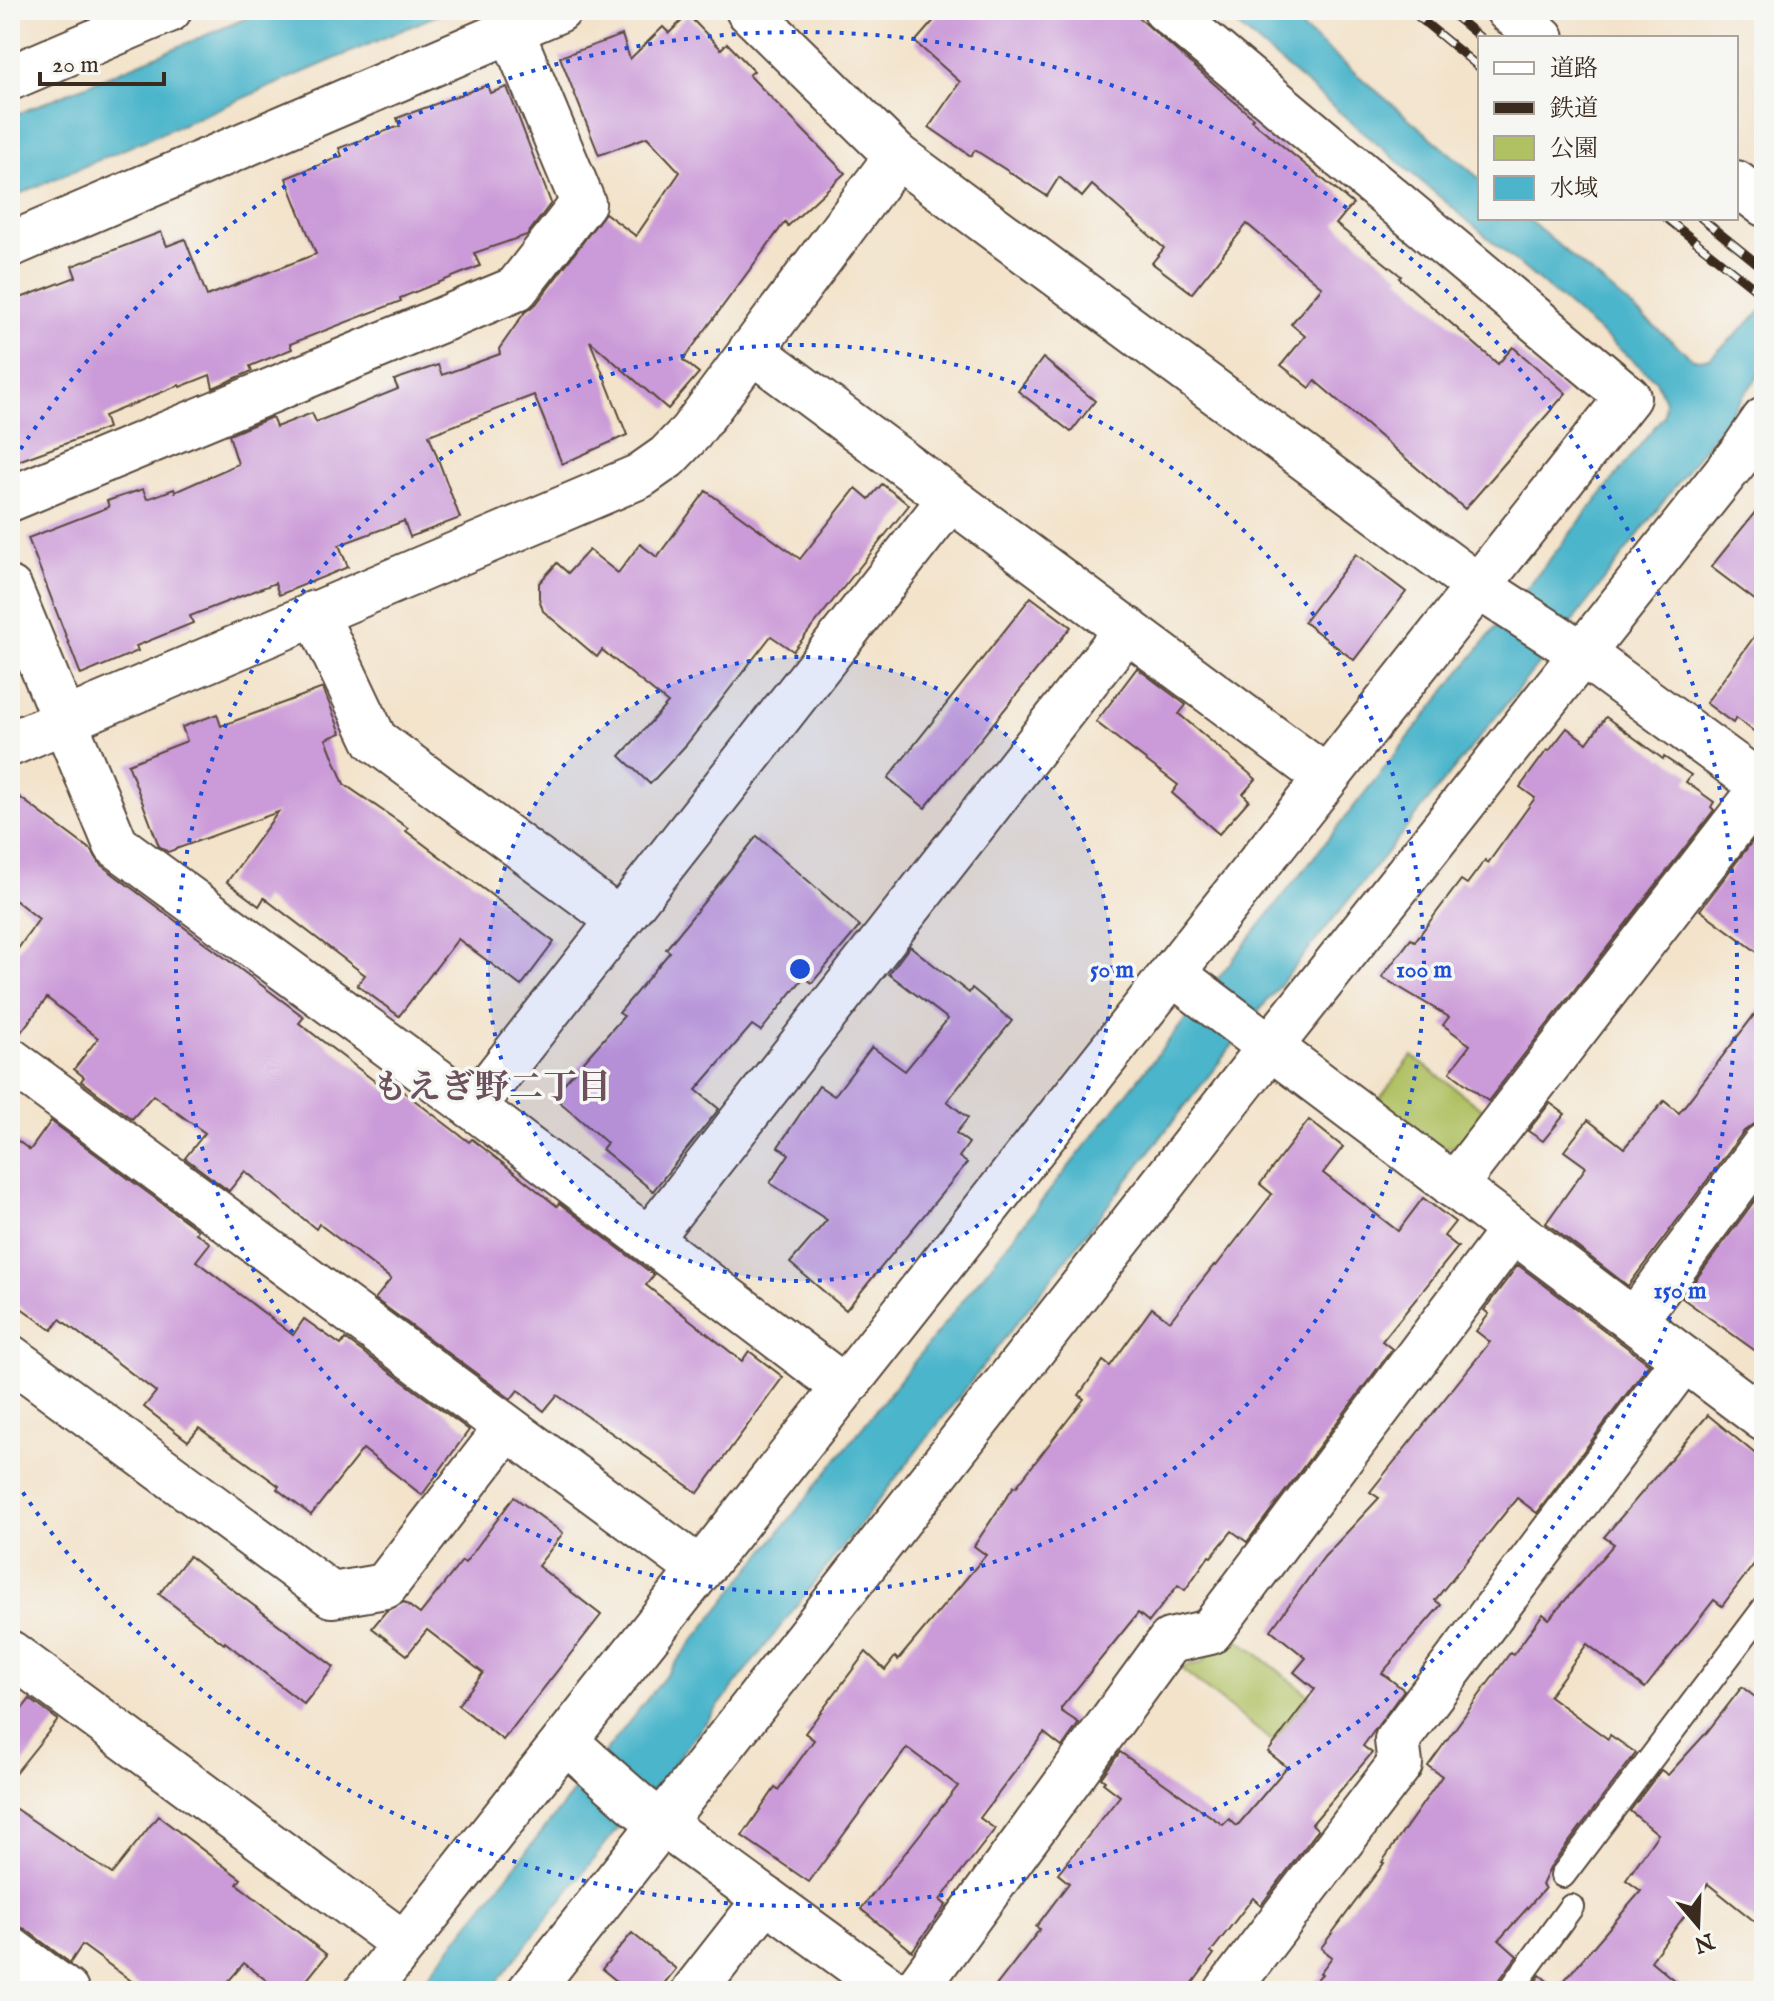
<svg xmlns="http://www.w3.org/2000/svg" width="1774" height="2001" viewBox="0 0 1774 2001" font-family="'IM FELL English','Noto Serif JP',serif">
	<style>
		.green { fill: #b0c164; stroke: #767641; stroke-width: 2 }
		.water { fill: #4cb5cb; stroke: #447074; stroke-width: 2 }
		.building { fill: #cb9ad8 }
		.lines { fill: none; stroke-linecap: round; stroke-linejoin: round }
		.service-casing { stroke: #574638; stroke-width: 28 }
		.minor-casing { stroke: #574638; stroke-width: 48 }
		.tertiary-casing { stroke: #574638; stroke-width: 48 }
		.service { stroke: #fff; stroke-width: 24 }
		.minor { stroke: #fff; stroke-width: 44 }
		.tertiary { stroke: #fff; stroke-width: 44 }
		.rail-casing { stroke: #3b2a1e; stroke-width: 9 }
		.rail { stroke: #f6f6f2; stroke-width: 6; stroke-dasharray: 18; stroke-linecap: butt }
		.ring { fill: none; stroke: #1d4ed8; stroke-width: 4; stroke-dasharray: 4 8 }
		.labels { text-anchor: middle; dominant-baseline: central; stroke-width: 7; stroke-linejoin: round; paint-order: stroke }
		.neighbourhood-label { font-size: 34px; font-weight: bold; fill: #6d515f; stroke: #f6f6f2 }
		.centre { fill: #1d4ed8; stroke: #f6f6f2; stroke-width: 4 }
		.ring-label { font-size: 24px; text-anchor: middle; font-weight: bold; fill: #1d4ed8; stroke: #f6f6f2; stroke-width: 7; stroke-linejoin: round; paint-order: stroke }
	</style>
	<rect width="100%" height="100%" fill="#f6f6f2"/>
	<filter id="ink" filterUnits="userSpaceOnUse"><feTurbulence type="fractalNoise" baseFrequency=".0125" numOctaves="2"/><feDisplacementMap in="SourceGraphic" scale="16" xChannelSelector="R" yChannelSelector="G"/><feConvolveMatrix kernelMatrix="1 2 1 2 8 2 1 2 1" color-interpolation-filters="sRGB"/></filter>
	<filter id="wash" filterUnits="userSpaceOnUse"><feTurbulence type="fractalNoise" baseFrequency=".006" numOctaves="4" result="noise"/><feDisplacementMap in="SourceGraphic" scale="32" xChannelSelector="R" yChannelSelector="G"/><feGaussianBlur stdDeviation="1.8" result="paint"/><feColorMatrix in="noise" values="0 0 0 0 0 0 0 0 0 0 0 0 0 0 0 0 0 1.4 0 .05"/><feComposite in="paint" operator="in"/></filter>
	<g filter="url(#wash)">
		<rect width="100%" height="100%" fill="#f3e3cb"/>
		<!-- green -->
		<g class="green">
			<polygon points="1412,1056 1485,1111 1460,1145 1442,1149 1378,1101"/>
			<polygon points="1227,1630 1309,1695 1273,1742 1179,1667 1202,1663"/>
		</g>
		<!-- water -->
		<g class="water">
			<polygon points="266,10 449,10 10,198 10,117"/>
			<path d="M1219 10H1281L1480 179V218H1526L1693 359 1710 358C1728 341 1748 326 1764 307L1763 370 1573 621 1259 1011 654 1789 647 1791 490 1991H416L1664 415 1665 401 1656 380Z"/>
		</g>
		<g id="blocks">
			<!-- building -->
			<g class="building">
				<polygon points="943,10 1130,10 1253,118 1251,120 1353,204 1336,224 1401,276 1399,278 1498,364 1513,347 1566,393 1465,509 1315,381 1310,388 1281,365 1305,336 1291,324 1322,287 1247,224 1192,293 1152,263 1164,248 1092,185 1082,197 1059,177 1047,196 975,150 971,156 929,127 960,82 915,42"/>
				<polygon points="688,15 721,49 727,43 754,71 749,75 845,173 788,226 785,222 683,360 699,373 668,409 590,341 627,435 562,464 534,395 429,435 460,518 410,537 404,521 339,545 348,567 279,595 275,583 190,616 193,623 136,646 138,651 81,675 28,538 109,507 107,501 143,489 147,499 174,489 175,492 238,464 229,435 272,417 276,427 312,413 316,422 398,389 394,380 438,365 442,375 500,354 499,349 525,312 536,304 605,213 636,236 680,172 647,137 599,155 560,57 622,35 630,59 663,27 669,33"/>
				<polygon points="487,85 490,93 507,87 551,203 527,235 474,253 480,266 400,298 401,301 290,344 292,349 250,366 252,371 213,388 210,375 180,387 179,385 104,416 108,428 10,464 10,302 76,277 72,266 161,232 167,246 185,239 207,296 316,254 286,178 342,156 339,148 400,126 397,118"/>
				<polygon points="1043,358 1095,401 1071,432 1018,391"/>
				<polygon points="882,484 909,505 793,651 771,636 686,745 650,784 620,756 668,703 602,650 597,657 543,611 539,598 539,583 557,563 568,573 589,550 618,573 640,544 657,557 706,491 800,559 856,488 869,499"/>
				<polygon points="1764,501 1764,607 1711,567"/>
				<polygon points="1356,554 1406,592 1354,660 1304,622"/>
				<polygon points="1031,597 1071,627 925,808 888,778"/>
				<polygon points="1764,623 1764,739 1736,718 1733,723 1706,703"/>
				<polygon points="1137,668 1186,705 1179,714 1256,779 1243,794 1249,800 1219,834 1172,793 1178,785 1096,722"/>
				<polygon points="323,688 341,733 326,739 344,784 408,828 406,831 554,942 521,986 458,939 399,1016 357,985 365,975 264,898 259,906 227,882 278,812 168,852 159,846 128,764 187,741 182,727 217,714 221,726"/>
				<polygon points="1606,717 1663,759 1664,757 1691,775 1686,782 1714,802 1711,807 1714,810 1488,1101 1450,1072 1470,1045 1443,1025 1449,1017 1382,977 1411,939 1415,941 1461,880 1467,884 1485,860 1488,863 1535,798 1520,787 1547,750 1549,751 1567,728 1587,743"/>
				<polygon points="10,790 92,851 101,865 304,1017 299,1023 390,1093 396,1086 469,1142 472,1139 557,1206 559,1203 654,1275 646,1285 742,1361 749,1351 783,1377 698,1493 557,1395 544,1411 518,1390 511,1399 375,1299 391,1279 319,1224 316,1229 245,1171 229,1191 185,1158 205,1133 153,1095 132,1119 81,1081 84,1077 74,1069 98,1038 47,998 17,1037 10,1035 10,960 39,919 10,896"/>
				<polygon points="757,836 860,926 812,983 804,977 761,1031 752,1025 696,1090 719,1109 653,1191 602,1149 607,1143 553,1096 624,1016 619,1013 670,952 666,949"/>
				<polygon points="1754,839 1764,847 1764,957 1700,910"/>
				<polygon points="910,946 969,993 972,988 1012,1021 947,1101 968,1118 956,1133 969,1143 959,1157 967,1163 846,1310 790,1263 827,1220 770,1183 789,1154 778,1147 819,1086 834,1096 872,1047 905,1071 948,1019 889,974"/>
				<polygon points="1764,1002 1764,1112 1756,1123 1744,1131 1628,1286 1546,1223 1586,1167 1564,1151 1588,1120 1624,1148 1664,1101 1679,1113"/>
				<polygon points="1550,1103 1565,1114 1543,1141 1528,1131"/>
				<polygon points="1309,1120 1343,1147 1323,1173 1398,1231 1423,1198 1455,1222 1444,1236 1458,1247 1382,1341 1392,1349 1247,1542 1232,1531 1211,1557 1209,1556 1185,1590 1178,1585 1149,1622 1138,1613 1061,1708 1061,1711 1079,1723 1062,1747 1044,1733 980,1818 995,1829 940,1900 946,1905 912,1951 861,1909 958,1786 907,1748 809,1882 742,1836 775,1788 778,1790 814,1740 805,1733 866,1652 885,1670 895,1657 898,1660 986,1555 974,1546 1014,1486 1016,1487 1084,1399 1079,1395 1103,1361 1110,1366 1152,1308 1170,1321 1214,1265 1216,1266 1272,1194 1260,1184"/>
				<polygon points="51,1121 198,1230 196,1233 210,1243 196,1261 293,1335 304,1319 341,1345 345,1339 469,1430 422,1495 363,1449 311,1515 277,1489 279,1486 199,1428 188,1441 144,1407 156,1392 60,1319 52,1330 10,1300 10,1135 30,1150"/>
				<polygon points="1761,1192 1764,1195 1764,1357 1682,1298"/>
				<polygon points="1518,1265 1649,1364 1537,1513 1517,1498 1435,1600 1441,1605 1382,1673 1404,1690 1363,1746 1372,1753 1312,1824 1318,1830 1261,1905 1253,1898 1211,1952 1214,1954 1187,1991 992,1991 1040,1929 1036,1927 1069,1883 1058,1874 1120,1796 1103,1783 1105,1781 1101,1778 1120,1752 1223,1825 1229,1819 1237,1826 1287,1767 1268,1752 1315,1689 1294,1672 1306,1658 1271,1630 1324,1557 1379,1498 1370,1492 1490,1342 1476,1331 1489,1314 1484,1310"/>
				<polygon points="1708,1415 1764,1461 1764,1551 1722,1606 1714,1600 1645,1688 1587,1644 1549,1696 1608,1739 1610,1735 1636,1753 1551,1866 1542,1885 1545,1888 1499,1940 1517,1956 1498,1982 1495,1991 1306,1991 1322,1974 1320,1973 1332,1957 1321,1948 1384,1863 1382,1862 1442,1776 1428,1766 1510,1653 1513,1655 1543,1614 1549,1619 1614,1544 1604,1537"/>
				<polygon points="514,1497 563,1533 538,1566 601,1615 503,1740 458,1705 483,1673 427,1630 407,1655 372,1628 386,1611 404,1602 420,1614 462,1561 465,1563"/>
				<polygon points="189,1556 334,1667 304,1704 225,1642 224,1644 159,1594"/>
				<polygon points="1742,1687 1764,1704 1764,1929 1708,1884 1651,1961 1687,1991 1529,1991 1540,1975 1557,1989 1641,1891 1626,1880 1658,1834 1630,1811 1661,1770 1668,1775 1707,1732"/>
				<polygon points="30,1699 58,1720 10,1780 10,1724"/>
				<polygon points="10,1805 112,1874 158,1816 241,1879 237,1884 327,1955 298,1991 280,1991 244,1963 220,1991 145,1991 82,1945 70,1963 25,1929 10,1924"/>
				<polygon points="632,1933 676,1969 658,1991 629,1991 602,1969"/>
			</g>
		</g>
	</g>
	<g filter="url(#ink)">
		<use href="#blocks" fill-opacity="0" stroke="#574638" stroke-width="2"/>
		<g class="lines">
			<defs>
				<g id="service">
					<polyline points="1563,1875 1764,1609"/>
					<polyline points="1510,1991 1571,1907"/>
				</g>
				<g id="minor">
					<polyline points="748,10 897,156 1479,587 1583,654"/>
					<polyline points="1508,10 1542,38"/>
					<polyline points="10,78 169,10"/>
					<polyline points="1736,183 1764,204"/>
					<polyline points="10,245 559,10"/>
					<polyline points="751,350 1325,777"/>
					<polyline points="10,499 516,289 583,203 511,30"/>
					<polyline points="10,589 116,845 473,1107 844,1387"/>
					<polyline points="315,613 375,740 619,920"/>
					<polyline points="10,744 640,476 667,457 691,432 897,156"/>
					<polyline points="1172,973 1764,1419"/>
					<polyline points="10,1060 699,1569"/>
					<polyline points="473,1107 950,499"/>
					<polyline points="1454,1186 1764,786"/>
					<polyline points="649,1239 1127,629"/>
					<polyline points="1634,1321 1764,1146"/>
					<polyline points="10,1357 332,1595 385,1586 507,1428"/>
					<polyline points="10,1653 404,1944"/>
					<polyline points="565,1741 640,1807 892,1991"/>
					<polyline points="10,1949 66,1991"/>
					<polyline points="367,1991 1628,397 1166,10"/>
					<polyline points="530,1991 1270,1047 1742,452 1764,420"/>
					<polyline points="694,1991 766,1899"/>
					<polyline points="915,1991 1170,1641 1210,1632 1512,1231"/>
					<polyline points="1227,1991 1400,1764 1397,1740 1684,1359"/>
				</g>
				<polyline id="tertiary" points="1583,654 1764,787"/>
			</defs>
			<!-- service casing -->
			<use href="#service" class="service-casing"/>
			<!-- minor casing -->
			<use href="#minor" class="minor-casing"/>
			<!-- tertiary casing -->
			<use href="#tertiary" class="tertiary-casing"/>
			<!-- service -->
			<use href="#service" class="service"/>
			<!-- minor -->
			<use href="#minor" class="minor"/>
			<!-- tertiary -->
			<use href="#tertiary" class="tertiary"/>
			<defs>
				<g id="rail">
					<polyline points="1410,10 1480,68"/>
					<polyline points="1447,10 1481,38"/>
					<polyline points="1666,218 1764,296"/>
					<polyline points="1701,218 1764,269"/>
				</g>
			</defs>
			<!-- rail casing -->
			<use href="#rail" class="rail-casing"/>
			<!-- rail -->
			<use href="#rail" class="rail"/>
		</g>
	</g>
	<!-- distance rings -->
	<circle cx="800" cy="969" r="312" fill="#1d4ed8" fill-opacity=".12"/>
	<g class="ring">
		<circle cx="800" cy="969" r="312"/>
		<circle cx="800" cy="969" r="624"/>
		<path d="M14 459A937 937 0 1 1 14 1479"/>
	</g>
	<g class="labels">
		<!-- neighbourhood labels -->
		<g class="neighbourhood-label">
			<text x="492" y="1088">もえぎ野二丁目</text>
		</g>
	</g>
	<circle cx="800" cy="969" r="12" class="centre"/>
	<g class="ring-label">
		<text x="1112" y="977">50 m</text>
		<text x="1424" y="977">100 m</text>
		<text x="1680" y="1298">150 m</text>
	</g>
	<!-- margin -->
	<rect width="1774" height="2001" fill="none" stroke="#f6f6f2" stroke-width="40"/>
	<!-- legend -->
	<rect x="1478" y="36" width="260" height="184" fill="#f6f6f2" stroke="#aba49d" stroke-width="2"/>
	<rect x="1494" y="62" width="40" height="12" fill="#ffffff" stroke="#aba49d" stroke-width="2"/>
	<text x="1550" y="76" font-size="24" fill="#3b2a1e">道路</text>
	<rect x="1494" y="102" width="40" height="12" fill="#3b2a1e" stroke="#aba49d" stroke-width="2"/>
	<text x="1550" y="116" font-size="24" fill="#3b2a1e">鉄道</text>
	<rect x="1494" y="136" width="40" height="24" fill="#b0c164" stroke="#aba49d" stroke-width="2"/>
	<text x="1550" y="156" font-size="24" fill="#3b2a1e">公園</text>
	<rect x="1494" y="176" width="40" height="24" fill="#4cb5cb" stroke="#aba49d" stroke-width="2"/>
	<text x="1550" y="196" font-size="24" fill="#3b2a1e">水域</text>
	<!-- north arrow -->
	<g transform="translate(1698 1925) rotate(161)" stroke="#f6f6f2" stroke-width="6" paint-order="stroke">
	<path d="M0-6L14 30L0 20L-14 30Z" fill="#3b2a1e"/>
	<text y="-12" font-size="22" font-weight="bold" text-anchor="middle" fill="#3b2a1e">N</text>
	</g>
	<!-- scale -->
	<path d="M40 72v12h124v-12" fill="none" stroke="#3b2a1e" stroke-width="4"/>
	<text x="52" y="72" font-size="24" fill="#3b2a1e" stroke="#f6f6f2" stroke-width="6" paint-order="stroke">20 m</text>
</svg>
